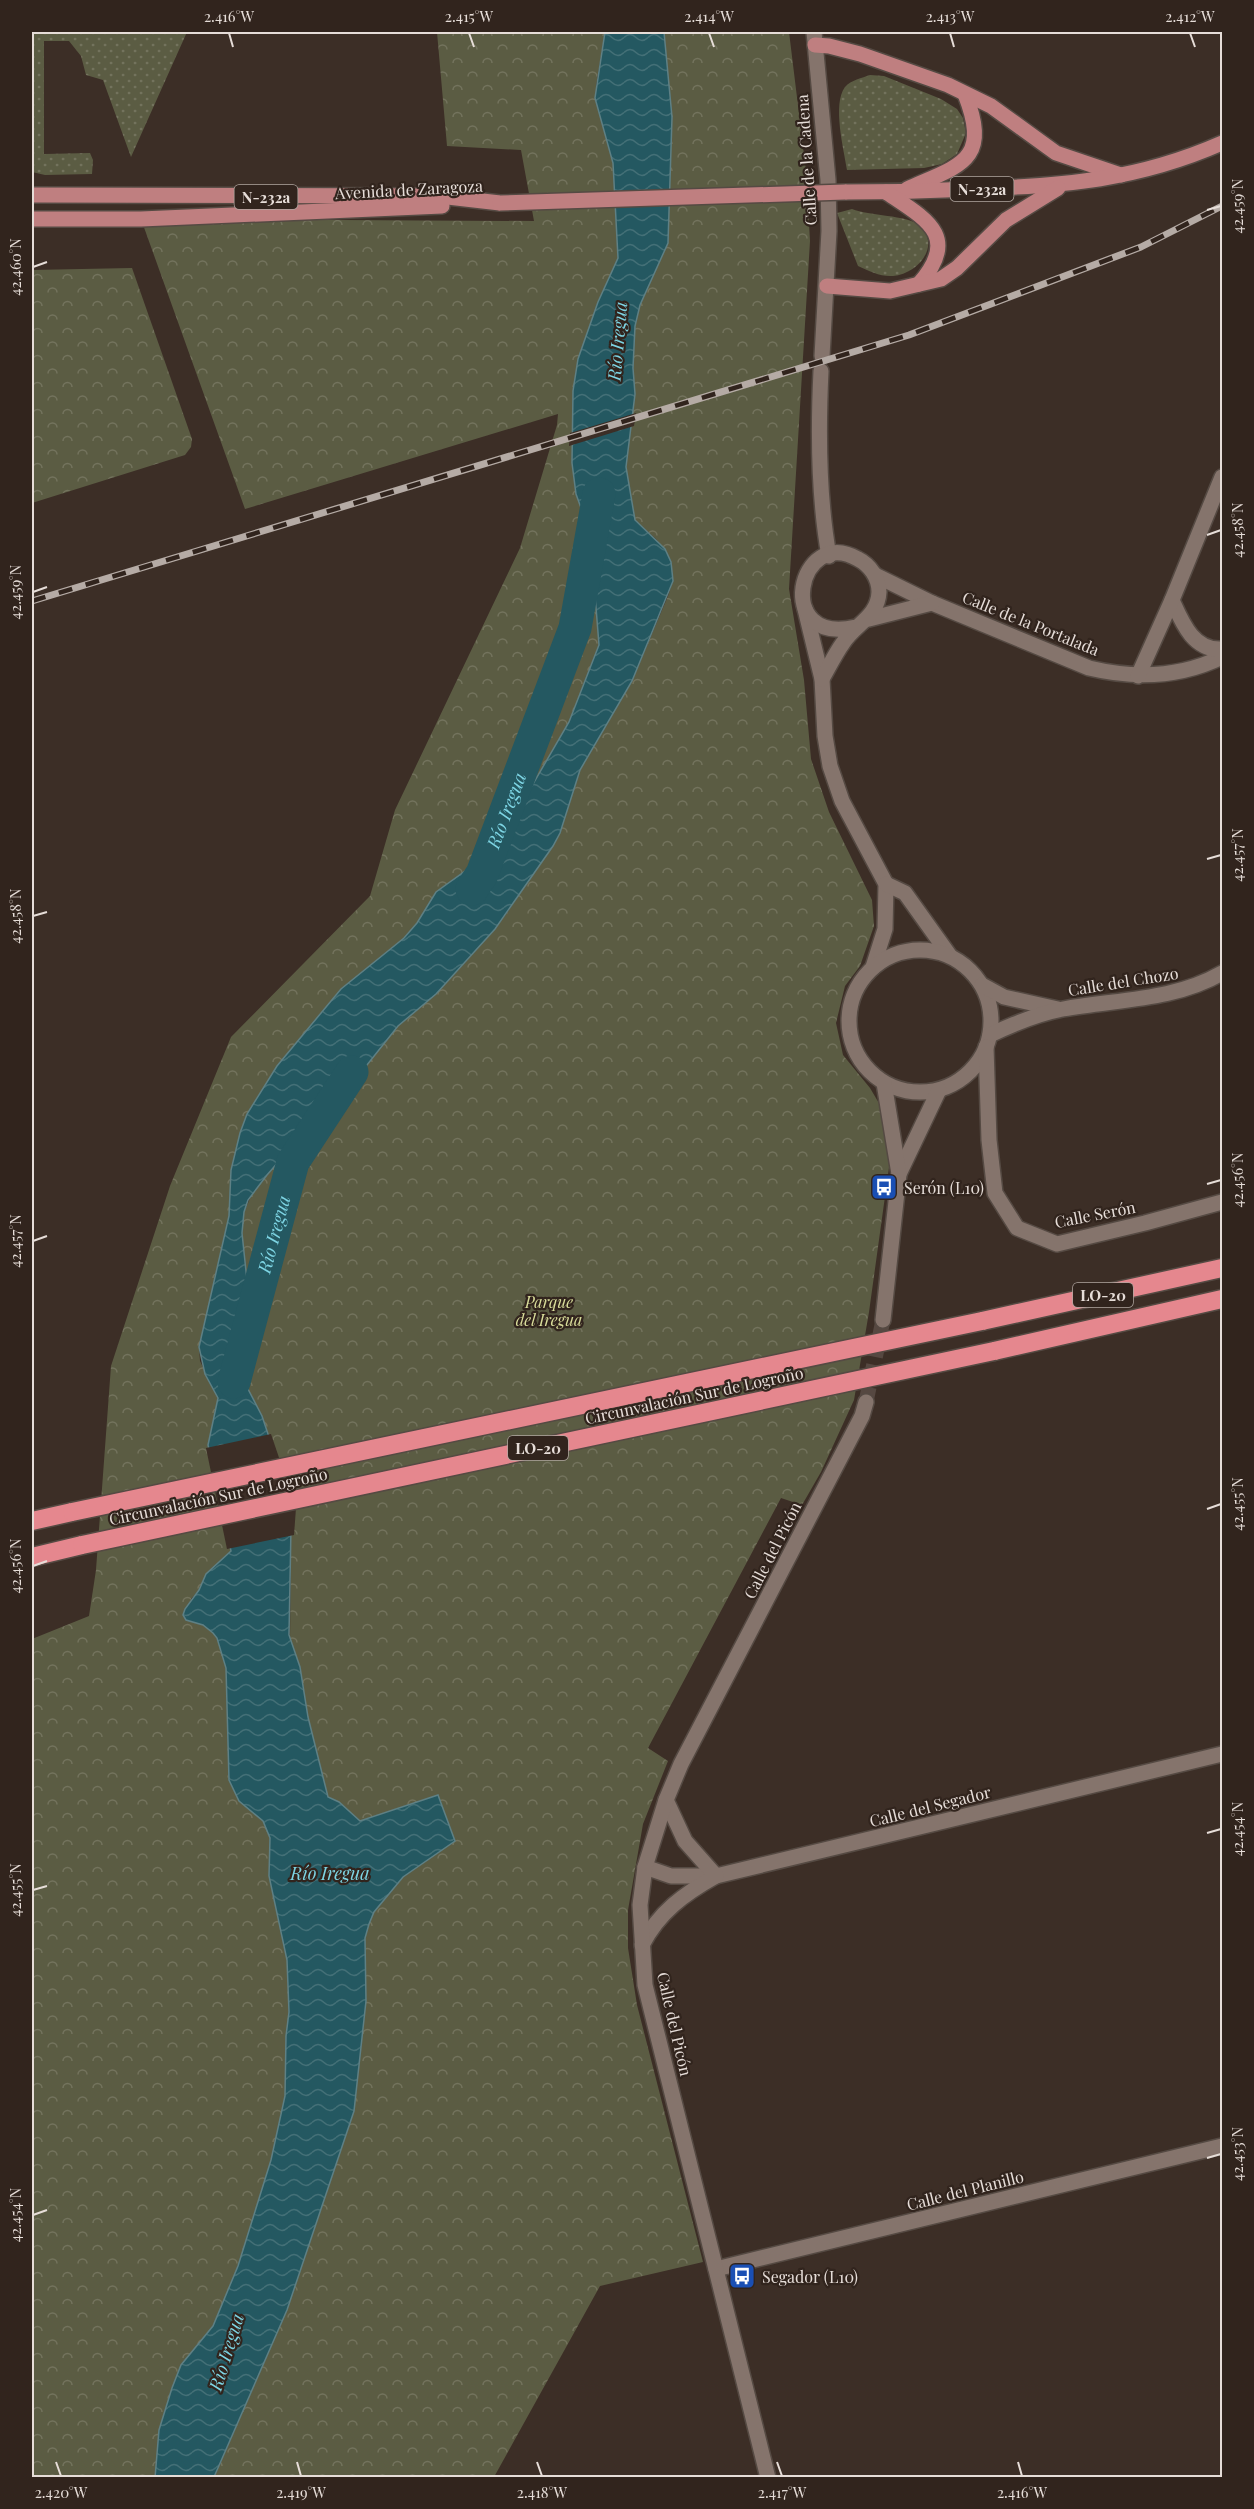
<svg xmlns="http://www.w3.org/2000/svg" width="1254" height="2509" viewBox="0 0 1254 2509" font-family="'Playfair Display',serif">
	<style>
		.forest { fill: url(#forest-crowns) }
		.garden { fill: url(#garden-dots) }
		.water { fill: url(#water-waves); stroke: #5e8085; stroke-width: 1.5 }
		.pier { fill: #3c2e26 }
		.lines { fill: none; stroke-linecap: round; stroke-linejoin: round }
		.river { stroke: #245861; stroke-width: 33 }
		.minor-tunnel { stroke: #564841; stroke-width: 15; stroke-dasharray: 15 8; stroke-linecap: butt }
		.minor-casing { stroke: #554a43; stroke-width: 18 }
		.primary-casing { stroke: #554a43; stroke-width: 18 }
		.motorway-casing { stroke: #554a43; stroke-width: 21 }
		.minor { stroke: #85746c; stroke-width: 15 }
		.primary { stroke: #bf7f80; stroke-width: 15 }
		.motorway { stroke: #e5878e; stroke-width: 18 }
		.rail-casing { stroke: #b5aba5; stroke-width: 7 }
		.rail { stroke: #31241d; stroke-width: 4.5; stroke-dasharray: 14; stroke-linecap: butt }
		.primary-bridge-casing { stroke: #554a43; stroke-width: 18; stroke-linecap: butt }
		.motorway-bridge-casing { stroke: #554a43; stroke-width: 21; stroke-linecap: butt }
		.primary-bridge { stroke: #bf7f80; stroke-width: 15 }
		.motorway-bridge { stroke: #e5878e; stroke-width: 18 }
		.ticks { fill: none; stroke: #e6ddd8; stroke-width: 2 }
		.labels { text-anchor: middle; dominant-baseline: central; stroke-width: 4.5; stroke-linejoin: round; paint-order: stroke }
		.shield { fill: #31241d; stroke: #b0a6a0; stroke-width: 1.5 }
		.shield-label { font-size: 15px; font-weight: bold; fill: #e6ddd8 }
		.street-label { font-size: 16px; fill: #e6ddd8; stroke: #31241d }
		.poi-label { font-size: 16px; fill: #e6ddd8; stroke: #31241d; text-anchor: start }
		.park-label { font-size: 16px; font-style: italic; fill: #dade9b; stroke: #31241d }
		.water-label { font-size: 18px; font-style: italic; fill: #7dd4e3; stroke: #31241d }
		.neatline { fill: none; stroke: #e6ddd8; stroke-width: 2 }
		.ticks-label { font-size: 15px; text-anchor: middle; fill: #e6ddd8 }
	</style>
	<defs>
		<pattern id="forest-crowns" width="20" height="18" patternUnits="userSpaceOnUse" patternTransform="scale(1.5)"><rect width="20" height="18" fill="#5b5c43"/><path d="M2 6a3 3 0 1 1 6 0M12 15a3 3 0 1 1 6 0" fill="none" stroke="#73735d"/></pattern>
		<pattern id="garden-dots" width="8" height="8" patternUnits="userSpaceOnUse" patternTransform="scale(1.5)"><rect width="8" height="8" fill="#5b5c43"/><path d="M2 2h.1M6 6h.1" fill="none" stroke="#73735d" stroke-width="1.8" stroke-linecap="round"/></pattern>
		<pattern id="water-waves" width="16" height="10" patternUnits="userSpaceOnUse" patternTransform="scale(1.5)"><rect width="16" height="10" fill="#245861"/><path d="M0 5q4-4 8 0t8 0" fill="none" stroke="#447077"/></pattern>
	</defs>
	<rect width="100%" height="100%" fill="#3c2e26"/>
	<!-- forest -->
	<g class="forest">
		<polygon points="437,32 605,32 596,86 613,163 618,258 598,302 578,359 573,391 572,463 576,494 599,558 595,595 599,645 569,722 501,839 479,861 436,892 417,923 404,938 341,989 304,1036 247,1114 240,1133 231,1170 229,1216 199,1347 200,1361 218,1398 208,1445 231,1551 206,1574 199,1590 191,1599 186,1620 203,1625 213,1633 217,1638 226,1668 229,1780 239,1801 263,1821 270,1838 269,1876 287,1960 289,2012 286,2036 285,2096 271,2160 238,2266 213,2326 181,2365 172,2388 159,2430 155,2477 32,2478 32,1639 89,1616 96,1570 111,1366 170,1186 231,1037 370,896 395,810 520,548 557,425 558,414 245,509 141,219 534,221 521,150 447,146"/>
		<polygon points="664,32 789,32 806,171 810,241 789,589 804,680 811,759 829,812 872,900 874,926 860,966 845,986 836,1023 843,1055 870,1088 883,1110 891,1153 869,1312 854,1400 821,1472 802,1505 781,1498 648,1748 668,1761 643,1824 628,1910 628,1948 637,2005 703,2262 600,2286 494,2477 214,2478 287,2310 354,2111 366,2001 365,1938 369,1924 374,1912 393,1888 403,1877 437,1853 438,1795 360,1821 339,1802 328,1797 308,1717 300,1667 290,1641 291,1540 248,1389 245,1324 248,1290 242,1233 244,1212 252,1194 302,1133 351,1085 398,1026 436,994 462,966 495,929 509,910 560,833 580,770 632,681 668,596 673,581 671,562 668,555 656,539 635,520 626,467 635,394 633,368 635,326 640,305 668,243 672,117"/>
		<polygon points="132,268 192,439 191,447 185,455 32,503 32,270"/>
	</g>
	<!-- garden -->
	<g class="garden">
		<polygon points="32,32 187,32 131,157 103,80 86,75 81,56 69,41 44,41 44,154 90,153 93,160 92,174 45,175 32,172"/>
		<path d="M870 75 884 76 941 99 957 109 963 118 966 133 957 154 942 164 924 168 847 170C844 150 832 104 845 87 851 80 862 78 870 75Z"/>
		<path d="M852 209C869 216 907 215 919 225 942 245 918 274 893 276 881 277 869 271 858 266L837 213Z"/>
	</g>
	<!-- water -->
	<polygon class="water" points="605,32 664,32 672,117 668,243 640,305 635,326 633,368 635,394 626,467 635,520 665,549 671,562 673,581 632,681 580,770 560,833 553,846 495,929 436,994 398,1026 351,1085 307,1129 267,1175 248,1200 244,1212 242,1233 248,1290 245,1324 248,1389 262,1416 293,1509 291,1527 289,1635 300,1667 308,1717 328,1797 339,1802 360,1821 438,1795 455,1841 403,1877 374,1912 369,1924 365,1938 366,2001 354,2111 287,2310 214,2477 155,2478 159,2430 172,2388 181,2365 213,2326 238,2266 271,2160 285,2096 286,2036 289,2012 287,1960 269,1876 270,1838 263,1821 239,1801 229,1780 226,1668 217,1638 213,1633 203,1625 186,1620 183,1615 185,1609 199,1590 206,1574 231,1551 208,1445 218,1398 205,1374 199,1347 229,1216 231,1170 240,1133 247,1114 277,1066 341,989 404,938 417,923 436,892 479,861 501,839 569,722 599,645 595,595 599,558 576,494 572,463 573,391 578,359 598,302 618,258 613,163 595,98"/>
	<!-- pier -->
	<g class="pier">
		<polygon points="636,413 634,426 569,446 570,433"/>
		<polygon points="271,1434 296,1508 294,1535 227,1549 206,1448"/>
	</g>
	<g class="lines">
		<!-- river -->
		<g class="river">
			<path id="s1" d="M472 889 482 874 575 628 599 494"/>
			<path id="s2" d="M234 1382 293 1162 352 1072"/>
		</g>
		<!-- minor-tunnel -->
		<polyline class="minor-tunnel" points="866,1402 883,1320"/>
		<defs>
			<g id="minor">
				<polyline points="814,32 828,180 829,231 822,356"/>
				<path d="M821 371C818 432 818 495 829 556"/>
				<path d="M875 575 932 603 1089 668C1135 679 1179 678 1222 657"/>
				<path d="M1172 600C1182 622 1193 651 1222 649"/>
				<polyline points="805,609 822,679 825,736 830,766 842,801 886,884 885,929 873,967"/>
				<polyline points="869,619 932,603"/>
				<polyline points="1138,676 1172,600 1222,477"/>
				<path d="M822 679C829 667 835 654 843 643 855 624 878 617 879 592 879 578 870 565 858 559 798 524 772 647 856 627"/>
				<polyline points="886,884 905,893 950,956"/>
				<circle cx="920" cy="1021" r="71"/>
				<polyline points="982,985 1004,997 1058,1009"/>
				<path d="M990 1035C1013 1024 1037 1014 1063 1009 1118 999 1173 1001 1222 973"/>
				<polyline points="986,1047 989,1140 995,1193 1017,1228 1057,1244 1145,1223 1222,1202"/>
				<polyline points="899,1174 939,1090"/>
				<polyline points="883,1320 899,1174 884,1083"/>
				<polyline points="645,1867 671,1876 716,1876 1222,1754"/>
				<path d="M642 1945C659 1912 684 1894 716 1876L685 1841 666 1800"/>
				<polyline points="716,2269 1222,2146"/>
				<polyline points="768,2478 645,1985 640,1905 645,1867 666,1800 681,1764 862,1416 866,1402"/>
			</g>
			<g id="primary">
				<polyline points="815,45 829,46 860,54 948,85 991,106 1056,153 1121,175"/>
				<path d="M907 189C961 165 991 161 965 94"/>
				<path d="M845 192C888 192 930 191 973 189 1064 186 1138 180 1222 143"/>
				<path d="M886 192C926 219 961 236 919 284"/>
				<polyline points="32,195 439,196 500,203"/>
				<polyline points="32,219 141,219 442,206"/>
				<polyline points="827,286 890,291 941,279 957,268 1006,220 1058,188"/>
			</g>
			<g id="motorway">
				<polyline points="982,1321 1222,1268"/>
				<polyline points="994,1351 1222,1299"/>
				<polyline points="32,1521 72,1512"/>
				<polyline points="32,1557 82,1545"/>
			</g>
		</defs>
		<!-- minor casing -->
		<use href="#minor" class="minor-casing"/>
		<!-- primary casing -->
		<use href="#primary" class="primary-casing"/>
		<!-- motorway casing -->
		<use href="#motorway" class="motorway-casing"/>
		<!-- minor -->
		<use href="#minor" class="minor"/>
		<!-- primary -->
		<use href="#primary" class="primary"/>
		<!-- motorway -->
		<use href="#motorway" class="motorway"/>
		<defs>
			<polyline id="rail" points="32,601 909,335 1141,247 1222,206"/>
		</defs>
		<!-- rail casing -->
		<use href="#rail" class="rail-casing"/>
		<!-- rail -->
		<use href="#rail" class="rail"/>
		<defs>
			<polyline id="primary-bridge" points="500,203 845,192"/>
			<g id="motorway-bridge">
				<polyline points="72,1512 982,1321"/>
				<polyline points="82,1545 994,1351"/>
			</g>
		</defs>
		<!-- primary-bridge casing -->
		<use href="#primary-bridge" class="primary-bridge-casing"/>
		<!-- motorway-bridge casing -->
		<use href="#motorway-bridge" class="motorway-bridge-casing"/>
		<!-- primary-bridge -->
		<use href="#primary-bridge" class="primary-bridge"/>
		<!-- motorway-bridge -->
		<use href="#motorway-bridge" class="motorway-bridge"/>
	</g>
	<!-- ticks -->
	<path class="ticks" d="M229 33 233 47M469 33 474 47M709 33 714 47M950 33 954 47M1190 33 1195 47M1207 210 1221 206M33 267 47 262M1207 535 1221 530M33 592 47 587M1207 859 1221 855M33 916 47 912M1207 1184 1221 1180M33 1241 47 1236M1207 1509 1221 1504M33 1566 47 1561M1207 1833 1221 1829M33 1890 47 1886M1207 2158 1221 2154M33 2215 47 2210M56 2462 61 2476M297 2462 301 2476M537 2462 542 2476M777 2462 782 2476M1018 2462 1022 2476"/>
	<!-- icons -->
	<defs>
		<symbol id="bus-square" viewBox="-11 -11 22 22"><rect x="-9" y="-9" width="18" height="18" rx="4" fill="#1a4fb4" stroke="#31241d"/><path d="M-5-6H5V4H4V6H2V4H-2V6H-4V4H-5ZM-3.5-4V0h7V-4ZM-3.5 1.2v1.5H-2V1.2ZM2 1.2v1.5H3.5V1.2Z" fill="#fff"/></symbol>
	</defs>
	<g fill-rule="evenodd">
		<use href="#bus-square" x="869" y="1172" width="30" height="30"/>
		<use href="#bus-square" x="727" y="2261" width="30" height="30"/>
	</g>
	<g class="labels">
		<!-- shield labels -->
		<g class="shield">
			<rect x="950.5" y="177" width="63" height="24" rx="4.5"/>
			<rect x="234.5" y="185" width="63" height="24" rx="4.5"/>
			<rect x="1073" y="1283" width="60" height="24" rx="4.5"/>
			<rect x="508" y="1436" width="60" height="24" rx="4.5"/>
		</g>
		<g class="shield-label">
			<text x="982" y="189">N-232a</text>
			<text x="266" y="197">N-232a</text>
			<text x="1103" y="1295">LO-20</text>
			<text x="538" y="1448">LO-20</text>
		</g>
		<!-- street labels -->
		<g class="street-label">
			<text transform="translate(806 160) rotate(-94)">Calle de la Cadena</text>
			<text transform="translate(409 189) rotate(-3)">Avenida de Zaragoza</text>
			<text transform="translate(1031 623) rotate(22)">Calle de la Portalada</text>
			<text transform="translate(1123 981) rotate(-9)">Calle del Chozo</text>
			<text transform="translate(1095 1214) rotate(-11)">Calle Serón</text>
			<text transform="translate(694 1395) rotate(-12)">Circunvalación Sur de Logroño</text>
			<text transform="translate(218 1496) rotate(-12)">Circunvalación Sur de Logroño</text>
			<text transform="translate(772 1550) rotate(-63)">Calle del Picón</text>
			<text transform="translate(930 1806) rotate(-14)">Calle del Segador</text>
			<text transform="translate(675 2024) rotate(77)">Calle del Picón</text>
			<text transform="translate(965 2190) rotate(-14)">Calle del Planillo</text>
		</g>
		<!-- poi labels -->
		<g class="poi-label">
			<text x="904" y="1187">Serón (L10)</text>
			<text x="762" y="2276">Segador (L10)</text>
		</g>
		<!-- park labels -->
		<g class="park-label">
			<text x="549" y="1301">Parque<tspan x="549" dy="18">del Iregua</tspan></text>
		</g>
		<!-- water labels -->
		<g class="water-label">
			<text transform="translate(617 341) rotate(-85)">Río Iregua</text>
			<text stroke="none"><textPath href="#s1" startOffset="86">Río Iregua</textPath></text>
			<text stroke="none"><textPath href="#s2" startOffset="153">Río Iregua</textPath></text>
			<text x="330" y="1873">Río Iregua</text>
			<text transform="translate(226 2352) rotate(-73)">Río Iregua</text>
		</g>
	</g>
	<!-- border -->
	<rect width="1254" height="2509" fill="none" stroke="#31241d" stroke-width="66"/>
	<rect x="33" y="33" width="1188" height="2443" class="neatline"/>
	<g class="ticks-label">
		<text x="229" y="22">2.416°W</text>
		<text x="469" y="22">2.415°W</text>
		<text x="709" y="22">2.414°W</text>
		<text x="950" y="22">2.413°W</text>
		<text x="1190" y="22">2.412°W</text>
		<text transform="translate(1238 206) rotate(-90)" y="5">42.459°N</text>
		<text transform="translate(16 267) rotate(-90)" y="5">42.460°N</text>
		<text transform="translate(1238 530) rotate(-90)" y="5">42.458°N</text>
		<text transform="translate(16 592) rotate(-90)" y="5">42.459°N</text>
		<text transform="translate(1238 855) rotate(-90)" y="5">42.457°N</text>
		<text transform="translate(16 916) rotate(-90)" y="5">42.458°N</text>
		<text transform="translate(1238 1180) rotate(-90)" y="5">42.456°N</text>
		<text transform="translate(16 1241) rotate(-90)" y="5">42.457°N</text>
		<text transform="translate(1238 1504) rotate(-90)" y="5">42.455°N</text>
		<text transform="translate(16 1566) rotate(-90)" y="5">42.456°N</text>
		<text transform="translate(1238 1829) rotate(-90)" y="5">42.454°N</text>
		<text transform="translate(16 1890) rotate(-90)" y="5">42.455°N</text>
		<text transform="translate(1238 2154) rotate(-90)" y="5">42.453°N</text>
		<text transform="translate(16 2215) rotate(-90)" y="5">42.454°N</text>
		<text x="61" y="2498">2.420°W</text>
		<text x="301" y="2498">2.419°W</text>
		<text x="542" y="2498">2.418°W</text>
		<text x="782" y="2498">2.417°W</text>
		<text x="1022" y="2498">2.416°W</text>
	</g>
</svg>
